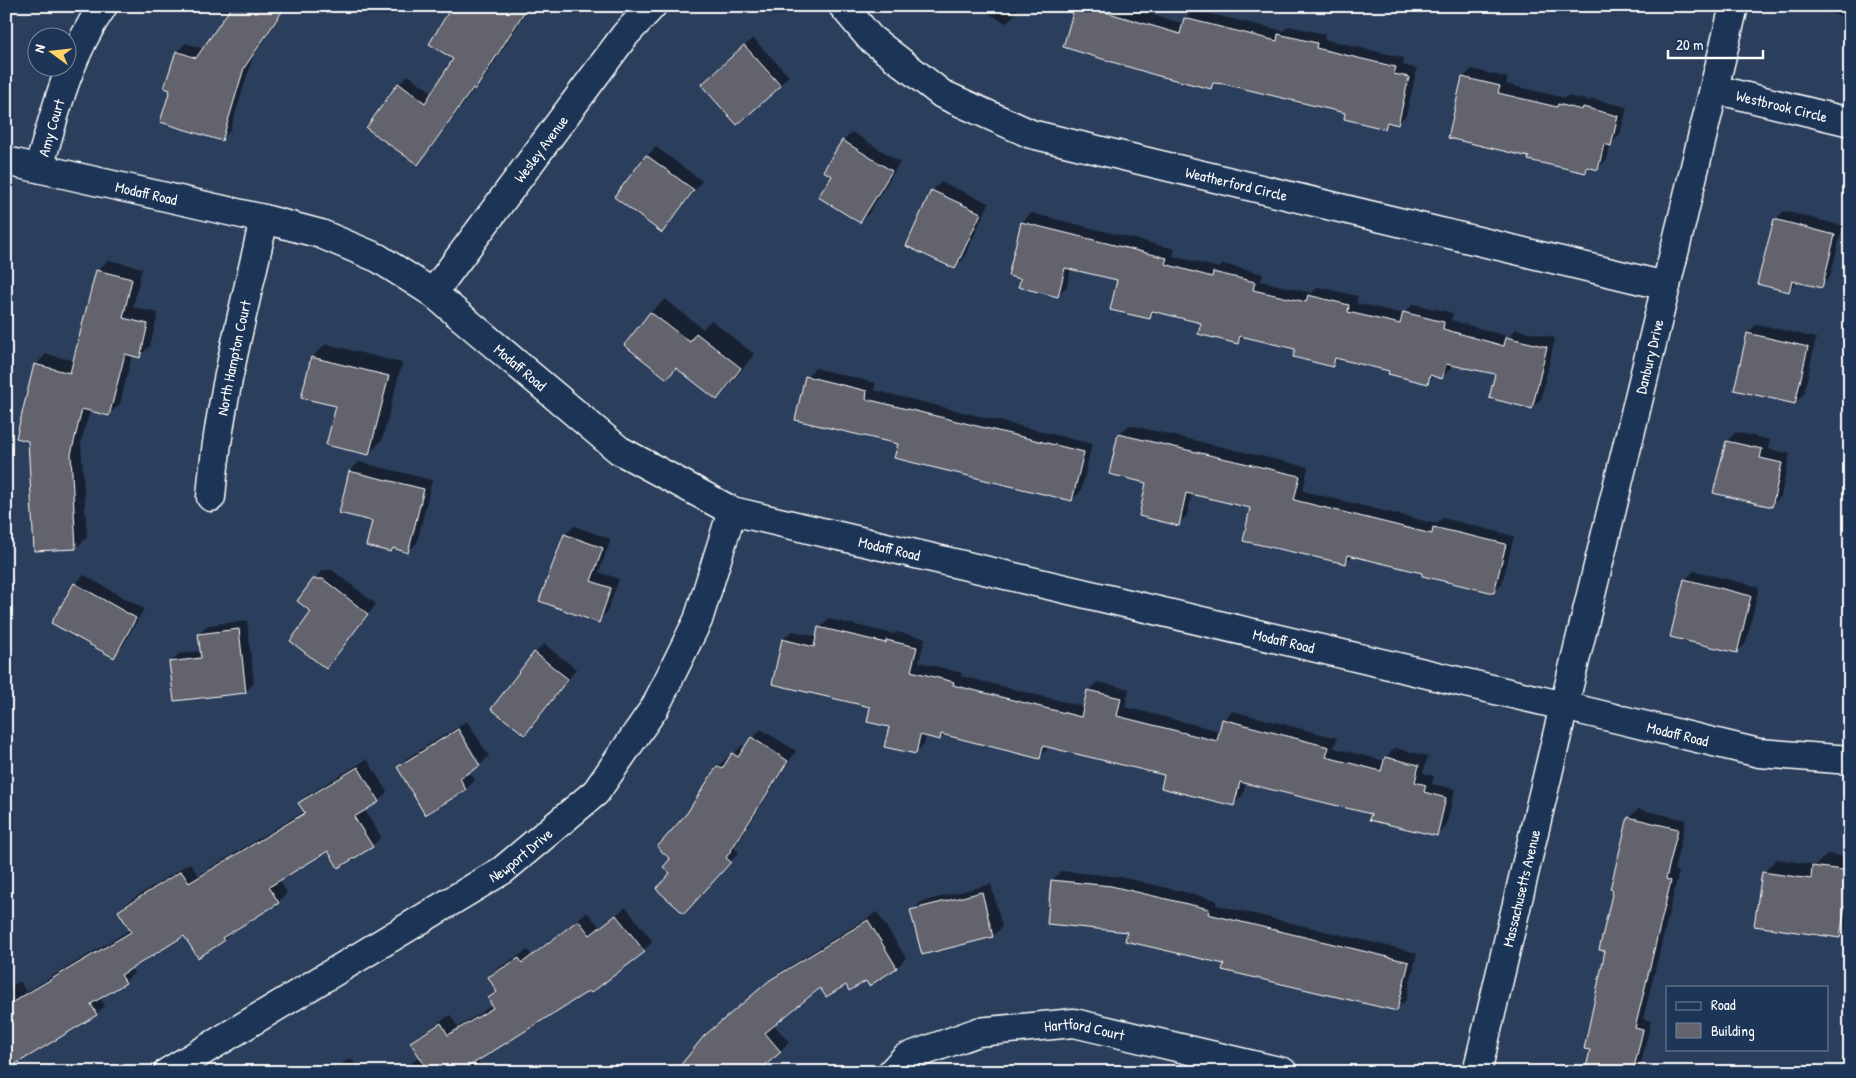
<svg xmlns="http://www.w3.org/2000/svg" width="1856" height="1078" viewBox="0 0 1856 1078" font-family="'Patrick Hand',sans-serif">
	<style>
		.shadow { fill: #0007 }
		.building { fill: #64646e; stroke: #fff }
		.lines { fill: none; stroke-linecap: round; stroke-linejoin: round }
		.minor-casing { stroke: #fff; stroke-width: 31 }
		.minor { stroke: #1d3557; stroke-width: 28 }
		.labels { text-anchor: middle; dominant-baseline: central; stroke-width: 5; stroke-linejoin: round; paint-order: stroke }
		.street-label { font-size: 15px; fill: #fff; stroke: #1d3557 }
	</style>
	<rect width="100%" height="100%" fill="#2b3e5c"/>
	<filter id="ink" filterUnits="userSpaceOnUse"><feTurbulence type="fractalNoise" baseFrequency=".02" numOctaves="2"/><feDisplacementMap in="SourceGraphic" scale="10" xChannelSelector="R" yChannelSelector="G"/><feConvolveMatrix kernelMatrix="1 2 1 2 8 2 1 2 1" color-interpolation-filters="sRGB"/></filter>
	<g filter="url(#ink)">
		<!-- shadow -->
		<g class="shadow">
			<polygon points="213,6 287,6 253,57 230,131 221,139 171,90 177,52 186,43 204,49 227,16"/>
			<polygon points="454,6 530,6 484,79 475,88 426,155 417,164 399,84 408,75 433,93 455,59"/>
			<polygon points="975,6 1019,6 1015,14 1006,23"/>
			<polygon points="1076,6 1123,6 1184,24 1185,19 1194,10 1283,31 1289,26 1325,34 1324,39 1404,58 1403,65 1417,69 1406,115 1397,124 1390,122 1385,127 1347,112 1216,82 1211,88"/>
			<polygon points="1617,6 1629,6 1627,8"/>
			<polygon points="1826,6 1850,6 1850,18 1824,12"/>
			<polygon points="753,38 789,76 737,124 711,77"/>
			<polygon points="1472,69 1508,78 1506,84 1565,98 1568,96 1590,101 1593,99 1627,107 1620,135 1610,144 1607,159 1598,168 1591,167 1586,172 1530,156 1463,78"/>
			<polygon points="852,132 900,162 869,213 860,222 833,175 843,141"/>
			<polygon points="656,147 702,181 671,222 662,231 616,197 647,156"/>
			<polygon points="941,182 989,203 964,258 955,267 932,191"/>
			<polygon points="1784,211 1843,226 1830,277 1821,286 1798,281 1789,290 1775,220"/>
			<polygon points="1031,213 1175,249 1173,256 1219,268 1223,264 1263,274 1261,281 1312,293 1318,287 1358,296 1356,303 1404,314 1413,304 1453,313 1451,320 1509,337 1516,329 1555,338 1541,399 1532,408 1496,373 1452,364 1451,368 1442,377 1435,375 1428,382 1390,370 1340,358 1332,365 1297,348 1245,336 1237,343 1202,322 1157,311 1150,318 1119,279 1071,268 1067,286 1058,295 1022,278 1022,222"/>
			<polygon points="108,260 142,268 133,307 158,313 150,346 139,356 132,355 120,404 109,414 90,410 81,442 87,537 76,548 36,365 46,354 75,361 97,271"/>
			<polygon points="665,299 703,329 711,320 754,354 730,385 716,399 677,367 626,345 651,312"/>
			<polygon points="1757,324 1816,338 1804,394 1795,403 1748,333"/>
			<polygon points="326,344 402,363 382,440 369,454 337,405 303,397 312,357"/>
			<polygon points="815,368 876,383 874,390 1092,444 1081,491 1072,500 806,377"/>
			<polygon points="1129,425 1308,467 1303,491 1437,524 1443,518 1514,536 1502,583 1493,592 1424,572 1354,555 1345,563 1252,507 1192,493 1187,515 1178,524 1148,482 1120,434"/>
			<polygon points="1736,432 1770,440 1768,449 1790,454 1781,496 1772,505 1727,441"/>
			<polygon points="359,462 432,480 417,543 408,552 373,520 341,512 350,471"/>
			<polygon points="574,526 611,539 599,572 619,579 607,612 598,621 565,535"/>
			<polygon points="323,570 332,570 376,604 335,658 326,667 313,612 314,580"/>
			<polygon points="1694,571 1759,587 1746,643 1737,652 1685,580"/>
			<polygon points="84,575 144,609 122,647 113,656 75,584"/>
			<polygon points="1850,612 1850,659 1847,659 1847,615"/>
			<polygon points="829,619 894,634 896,632 925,638 919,662 962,673 961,676 1085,707 1088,691 1097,682 1129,689 1125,707 1220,731 1223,720 1232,711 1337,738 1334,748 1385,761 1386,757 1395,748 1428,756 1423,773 1434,776 1432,784 1455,789 1446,826 1437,835 1372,813 1246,782 1243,795 1234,804 1165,774 1049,747 1040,757 944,734 939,738 926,735 924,744 915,753 872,706 783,639 792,631 818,637 820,628"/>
			<polygon points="247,621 254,683 245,692 170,663 179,654 201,651 199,634 208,625"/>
			<polygon points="544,644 576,669 534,725 525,733 535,653"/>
			<polygon points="467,721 489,756 481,764 458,727"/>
			<polygon points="456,728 478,764 480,764 469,771 475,780 466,789 426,813 398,767 407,758"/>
			<polygon points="761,729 796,751 734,848 739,852 693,903 672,873 672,859 688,814 718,767 727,758 729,759 742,745 746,747"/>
			<polygon points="367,759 387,792 378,801 364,809 381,837 372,846 328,850 279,879 287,893 278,902 233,931 224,940 198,956 184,934 131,967 134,973 125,982 100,997 105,1006 96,1014 6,1056 6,990 20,981 26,992 131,929 119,911 128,902 190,863 198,875 305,811 300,803 309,794"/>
			<polygon points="1638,809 1686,820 1674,870 1679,872 1643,1019 1651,1021 1639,1072 1586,1072 1592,1049 1629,818"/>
			<polygon points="1827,854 1850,857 1850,926 1840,936 1763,873 1776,859 1816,865"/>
			<polygon points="1061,871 1121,877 1217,900 1216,905 1417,953 1406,1000 1397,1009 1225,963 1128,930 1052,880"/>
			<polygon points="991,884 1002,927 993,936 923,954 912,911 921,902"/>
			<polygon points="626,907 653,942 592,992 589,989 477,1059 483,1069 480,1072 413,1072 416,1070 411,1064 420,1055 412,1042 421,1034 450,1015 458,1027 493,1005 489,998 498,990 490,977 498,968 528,950 531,955 587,912 600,927"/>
			<polygon points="877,912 906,958 897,967 870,984 867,979 821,986 774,1025 789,1042 780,1051 705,1037 780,972"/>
			<polygon points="351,1058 360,1072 328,1072"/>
		</g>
		<!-- building -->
		<g class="building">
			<polygon points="232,6 286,6 244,68 222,141 160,122 170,90 164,88 176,51 196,58"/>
			<polygon points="452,6 528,6 475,90 473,88 418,165 366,128 398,83 425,103 453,59 429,44"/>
			<polygon points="1075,6 1085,6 1180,34 1184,18 1277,41 1278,34 1317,43 1316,48 1396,67 1394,74 1409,77 1398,125 1387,122 1385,129 1344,119 1345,113 1224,84 1213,83 1211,89 1155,75 1063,47"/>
			<polygon points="744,45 781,86 737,125 701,85"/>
			<polygon points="1462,77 1500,86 1498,93 1557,107 1558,104 1582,110 1583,107 1618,116 1611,146 1604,144 1598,170 1587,167 1586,173 1528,160 1529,157 1448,138"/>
			<polygon points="842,140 892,171 860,223 818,197 832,176 823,171"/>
			<polygon points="646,155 694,190 662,233 614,197"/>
			<polygon points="931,190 981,213 955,269 906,246"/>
			<polygon points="1774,219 1835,235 1822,288 1792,281 1789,292 1757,284"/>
			<polygon points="1021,222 1167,258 1165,264 1212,277 1213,272 1255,282 1253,290 1306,302 1308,295 1349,305 1348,312 1400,324 1403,312 1444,322 1443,329 1504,346 1506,337 1547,347 1532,409 1489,398 1495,374 1446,364 1442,379 1430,375 1428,384 1388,374 1389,371 1335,358 1333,367 1293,357 1295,349 1240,336 1238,344 1198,334 1201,323 1152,311 1150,319 1110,310 1117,280 1065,268 1058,297 1018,287 1021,279 1008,276"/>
			<polygon points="96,270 132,279 123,318 148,324 140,358 125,354 109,416 82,409 71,454 76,549 34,551 28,441 16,438 34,364 70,373"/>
			<polygon points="650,312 690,342 696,333 741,368 717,400 676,368 667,379 624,345"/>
			<polygon points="1747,333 1808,347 1795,404 1734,390"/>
			<polygon points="311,357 389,376 369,455 326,445 336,406 301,398"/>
			<polygon points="805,376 867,391 866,399 1084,452 1072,501 894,458 898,444 795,420"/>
			<polygon points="1118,434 1300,476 1294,500 1432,534 1433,527 1506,544 1494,593 1422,576 1422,573 1348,555 1346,564 1243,541 1250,508 1186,493 1179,526 1139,516 1146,483 1109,474"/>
			<polygon points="1726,441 1762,449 1760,458 1782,463 1772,507 1713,493"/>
			<polygon points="349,471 424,489 408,553 393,548 391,552 366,546 372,521 339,513"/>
			<polygon points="564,534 603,548 591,581 611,588 599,623 539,601"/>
			<polygon points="313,579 323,579 368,614 326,669 290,641 311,612 297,601"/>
			<polygon points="1684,579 1751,596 1737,653 1670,637"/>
			<polygon points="74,583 136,618 114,658 51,623"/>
			<polygon points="818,627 886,643 886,640 917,647 911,671 954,682 953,685 1081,717 1087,690 1121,698 1117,716 1217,741 1222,719 1329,747 1326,757 1381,771 1385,757 1419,765 1415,782 1426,785 1424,792 1446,798 1437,836 1369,820 1371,814 1240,782 1234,806 1161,788 1164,775 1043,746 1040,759 941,734 940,740 920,735 916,754 884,747 889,727 867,722 870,707 772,684 782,639 814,647"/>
			<polygon points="239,629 246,693 174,701 169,662 201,658 198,634"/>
			<polygon points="534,652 568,679 525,735 491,709"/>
			<polygon points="458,729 480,766 460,778 466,790 425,815 397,767"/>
			<polygon points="751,737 788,761 726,858 731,862 684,914 656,889 670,873 663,867 670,859 657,847 687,813 717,766 722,769 732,753 738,757"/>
			<polygon points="358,767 379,802 354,817 373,847 338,868 328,851 269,887 279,903 222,938 224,941 198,958 184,936 121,975 126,983 91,1004 97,1015 6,1070 6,1006 131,932 118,911 181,871 189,883 305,813 298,803"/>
			<polygon points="1628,817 1678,829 1666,879 1671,881 1635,1028 1643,1030 1633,1072 1585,1072 1590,1050 1584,1049 1605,951 1599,950 1613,890 1610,889"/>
			<polygon points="1812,866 1850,871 1850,906 1845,906 1840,938 1754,926 1762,872 1811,879"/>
			<polygon points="1051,880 1111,886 1209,909 1208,914 1409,962 1397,1011 1222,970 1224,964 1125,941 1127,932 1047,924"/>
			<polygon points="982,892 993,937 922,955 910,910"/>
			<polygon points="616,915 645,952 591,993 589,991 460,1072 429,1072 410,1042 441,1023 448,1035 493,1008 488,998 497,992 488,977 519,958 522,963 578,920 590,935"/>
			<polygon points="868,920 897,968 869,986 866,981 849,991 846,985 826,997 820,988 765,1033 781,1052 757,1072 675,1072 704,1036 770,980"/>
		</g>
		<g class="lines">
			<defs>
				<g id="minor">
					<path id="s1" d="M843 6 870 38 942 94 1031 134 1666 286"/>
					<path id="s2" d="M1714 89 1850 122"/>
					<path id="s3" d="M6 161 264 219 321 234 378 258 433 293 619 450 732 511 1564 706 1759 753 1850 760"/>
					<path id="s4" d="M39 168C55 112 69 55 103 6"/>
					<path id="s5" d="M433 293 625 35 652 6"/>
					<path id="s6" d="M211 497C218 403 244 311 264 219"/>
					<path id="s7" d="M168 1072 503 870 596 792 655 707 698 620 732 511"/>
					<path id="s8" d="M892 1072 905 1058 978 1032 1074 1023 1283 1072"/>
					<path id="s9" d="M1477 1072 1564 706 1734 6"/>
				</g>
			</defs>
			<!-- minor casing -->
			<use href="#minor" class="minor-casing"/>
			<!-- minor -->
			<use href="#minor" class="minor"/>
		</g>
	</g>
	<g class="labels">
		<!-- street labels -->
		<g class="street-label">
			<text stroke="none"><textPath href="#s2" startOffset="70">Westbrook Circle</textPath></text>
			<text stroke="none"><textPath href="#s4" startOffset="42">Amy Court</textPath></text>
			<text stroke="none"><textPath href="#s5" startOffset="180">Wesley Avenue</textPath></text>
			<text stroke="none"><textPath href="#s1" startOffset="442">Weatherford Circle</textPath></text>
			<text stroke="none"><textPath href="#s3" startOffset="144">Modaff Road</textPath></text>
			<text stroke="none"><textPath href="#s9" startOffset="736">Danbury Drive</textPath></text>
			<text stroke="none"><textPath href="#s6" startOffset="141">North Hampton Court</textPath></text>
			<text stroke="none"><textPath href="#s3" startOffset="565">Modaff Road</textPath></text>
			<text stroke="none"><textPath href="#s3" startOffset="984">Modaff Road</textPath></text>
			<text stroke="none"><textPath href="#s3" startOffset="1389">Modaff Road</textPath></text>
			<text stroke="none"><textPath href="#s3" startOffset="1794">Modaff Road</textPath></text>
			<text stroke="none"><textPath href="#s7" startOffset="414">Newport Drive</textPath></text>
			<text stroke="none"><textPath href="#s9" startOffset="189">Massachusetts Avenue</textPath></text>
			<text stroke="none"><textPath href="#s8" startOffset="204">Hartford Court</textPath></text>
		</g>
	</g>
	<!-- margin -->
	<rect width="1856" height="1078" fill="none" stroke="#1d3557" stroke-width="25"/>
	<rect x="12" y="12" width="1831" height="1053" fill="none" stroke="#fff" stroke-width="2" filter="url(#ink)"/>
	<!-- legend -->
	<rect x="1666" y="986" width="162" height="65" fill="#1d3557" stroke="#77869a"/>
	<rect x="1676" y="1002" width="25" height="8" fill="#1d3557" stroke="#77869a"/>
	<text x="1711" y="1010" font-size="15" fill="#ffffff">Road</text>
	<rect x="1676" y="1023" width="25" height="15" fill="#64646e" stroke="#77869a"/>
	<text x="1711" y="1036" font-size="15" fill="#ffffff">Building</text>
	<!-- north arrow -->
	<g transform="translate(52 52) rotate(285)"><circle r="24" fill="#1d3557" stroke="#77869a"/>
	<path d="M0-4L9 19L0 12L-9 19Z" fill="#ffd166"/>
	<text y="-8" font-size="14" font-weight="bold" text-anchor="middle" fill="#ffffff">N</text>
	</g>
	<!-- scale -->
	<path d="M1668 50v8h95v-8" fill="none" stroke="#ffffff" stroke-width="2.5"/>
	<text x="1676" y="50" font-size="15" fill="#ffffff" stroke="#1d3557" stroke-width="4" paint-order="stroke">20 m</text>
</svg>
